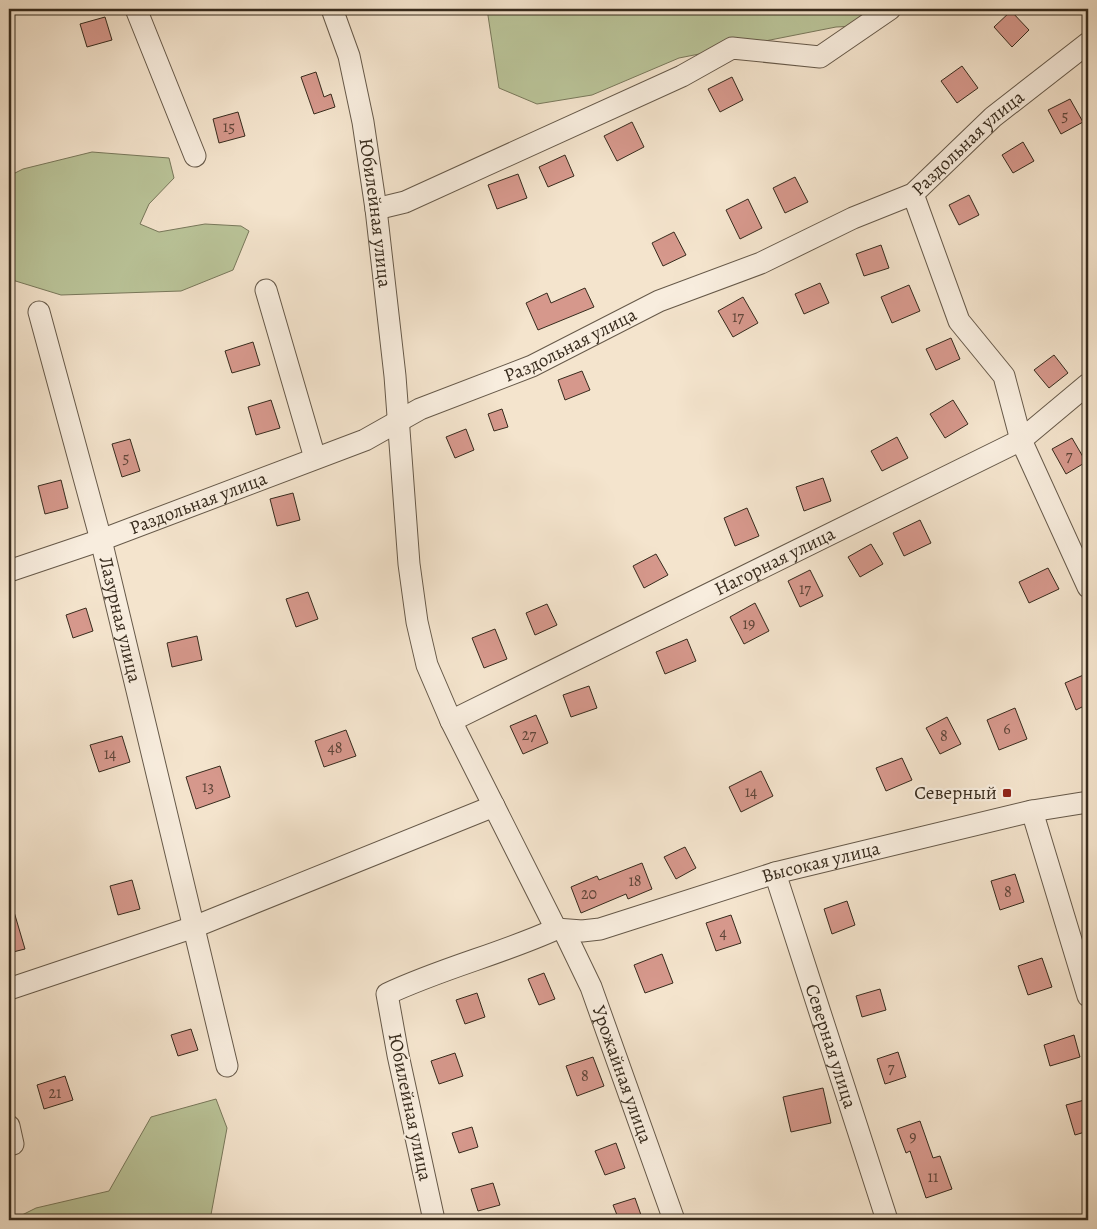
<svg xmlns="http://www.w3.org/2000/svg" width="1097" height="1229" viewBox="0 0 1097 1229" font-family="Alegreya,serif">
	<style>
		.green { fill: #bac499; stroke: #78785b }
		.building { fill: #d6988c; stroke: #372b1d }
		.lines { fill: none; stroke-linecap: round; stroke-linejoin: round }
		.minor-casing { stroke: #665949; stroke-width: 23 }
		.minor { stroke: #f8edde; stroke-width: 21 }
		.poi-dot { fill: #8f2418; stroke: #f8edde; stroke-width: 2 }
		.labels { text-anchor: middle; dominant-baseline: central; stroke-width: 4.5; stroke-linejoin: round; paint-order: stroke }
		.number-label { font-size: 16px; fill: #5f4639 }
		.street-label { font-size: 19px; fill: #372b1d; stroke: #f8edde }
		.poi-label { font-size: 19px; fill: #372b1d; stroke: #f8edde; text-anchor: end }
	</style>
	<rect width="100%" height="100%" fill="#f4e4cd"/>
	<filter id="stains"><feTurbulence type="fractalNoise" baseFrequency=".004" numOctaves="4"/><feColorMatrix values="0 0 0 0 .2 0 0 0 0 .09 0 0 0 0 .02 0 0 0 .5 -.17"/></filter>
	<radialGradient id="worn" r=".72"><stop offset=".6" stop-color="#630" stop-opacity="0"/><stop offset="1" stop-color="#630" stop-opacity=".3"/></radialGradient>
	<!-- green -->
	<g class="green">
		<polygon points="487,9 884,9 879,25 836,27 679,58 592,95 537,104 499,88"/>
		<polygon points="92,152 169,158 174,178 149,204 140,224 159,232 205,224 241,226 249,231 233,270 181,291 61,295 9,279 9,176 23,169"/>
		<polygon points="216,1099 227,1128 210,1220 12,1220 36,1208 109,1191 151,1117"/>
	</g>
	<!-- building -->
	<g class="building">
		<polygon points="1011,11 1029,30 1012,47 994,27"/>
		<polygon points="105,17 112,40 87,47 80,24"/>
		<polygon points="962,66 978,88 957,103 941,81"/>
		<polygon points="316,72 324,97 331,94 335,107 314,114 301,77"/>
		<polygon points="732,77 743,100 720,112 708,89"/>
		<polygon points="1070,99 1083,122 1061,134 1048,110"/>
		<polygon points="238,112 245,136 219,143 213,119"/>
		<polygon points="632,122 644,147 617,161 604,136"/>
		<polygon points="1023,142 1034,161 1013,173 1002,155"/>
		<polygon points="565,155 574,176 548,187 539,167"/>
		<polygon points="518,174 527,198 497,209 488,185"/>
		<polygon points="795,177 808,202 785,213 773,188"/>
		<polygon points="969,195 979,215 959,225 949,205"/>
		<polygon points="748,199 762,228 740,239 726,210"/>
		<polygon points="674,232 686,255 663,266 652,243"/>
		<polygon points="881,245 889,268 864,276 856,254"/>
		<polygon points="820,283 829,303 804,314 795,294"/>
		<polygon points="909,285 920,311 892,323 881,297"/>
		<polygon points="585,288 594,307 538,330 526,303 547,293 551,303"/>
		<polygon points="743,297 758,323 733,337 718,311"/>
		<polygon points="951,338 960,359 936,370 926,349"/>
		<polygon points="253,342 260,365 232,373 225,351"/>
		<polygon points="1054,355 1068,373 1049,388 1034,370"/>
		<polygon points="582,371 590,390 565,400 558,380"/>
		<polygon points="271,400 280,428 256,435 248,407"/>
		<polygon points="953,400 968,424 945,438 930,414"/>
		<polygon points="502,409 508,427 494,431 488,414"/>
		<polygon points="466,429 474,450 455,458 446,437"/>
		<polygon points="897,437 908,458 882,471 871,451"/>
		<polygon points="1072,438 1086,462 1066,474 1052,449"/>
		<polygon points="130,439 140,471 122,477 112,444"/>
		<polygon points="823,478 831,501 804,511 796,487"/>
		<polygon points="61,480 68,508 45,514 38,486"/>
		<polygon points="293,493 300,520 277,526 270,499"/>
		<polygon points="747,508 759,536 735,546 724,518"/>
		<polygon points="920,520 931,543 904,556 893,533"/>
		<polygon points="871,544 883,564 860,577 848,557"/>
		<polygon points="656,554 668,575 644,588 633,566"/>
		<polygon points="1048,568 1059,589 1029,603 1019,582"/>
		<polygon points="810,570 823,596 800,607 788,581"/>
		<polygon points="308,592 318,619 296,627 286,599"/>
		<polygon points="755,603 769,631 744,644 730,617"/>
		<polygon points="547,604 557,625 535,635 526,613"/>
		<polygon points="86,608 93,631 73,638 66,615"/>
		<polygon points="495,629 507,659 484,668 472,638"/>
		<polygon points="197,636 202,660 172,667 167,643"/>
		<polygon points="687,639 696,661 665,674 656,652"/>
		<polygon points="1088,673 1088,704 1076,710 1065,683"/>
		<polygon points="589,686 597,708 571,717 563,695"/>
		<polygon points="1015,708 1027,739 999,750 987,720"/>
		<polygon points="536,715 548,743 523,754 510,726"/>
		<polygon points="947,717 961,744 940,754 926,728"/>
		<polygon points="346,730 356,756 324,767 315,741"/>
		<polygon points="122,736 130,762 99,772 90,745"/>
		<polygon points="902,758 912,780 886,791 876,768"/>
		<polygon points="220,766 230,797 196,809 186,777"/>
		<polygon points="761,771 773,796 741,812 729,787"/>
		<polygon points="685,847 696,868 676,879 664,857"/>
		<polygon points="642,863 652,889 628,899 626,894 581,913 571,887 597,876 599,880"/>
		<polygon points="1015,874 1024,902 1000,910 991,881"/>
		<polygon points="132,880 140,909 118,915 110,886"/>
		<polygon points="847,901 855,925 832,934 824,909"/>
		<polygon points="9,905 12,905 25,949 9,953"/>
		<polygon points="731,915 741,943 716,951 706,923"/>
		<polygon points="662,954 673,983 645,993 634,965"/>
		<polygon points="1042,958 1052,987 1028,995 1018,966"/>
		<polygon points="544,973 555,999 539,1005 528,979"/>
		<polygon points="880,989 886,1010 862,1017 856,996"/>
		<polygon points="477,993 485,1017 465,1024 456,1000"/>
		<polygon points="191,1029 198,1050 178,1056 171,1035"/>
		<polygon points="1074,1035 1080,1057 1050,1066 1044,1045"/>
		<polygon points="898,1052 906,1077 885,1084 877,1059"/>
		<polygon points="455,1053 463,1076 439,1084 431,1061"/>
		<polygon points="593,1057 604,1086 577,1096 566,1066"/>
		<polygon points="65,1076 73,1100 44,1109 37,1085"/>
		<polygon points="823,1088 831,1123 791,1132 783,1097"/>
		<polygon points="1088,1099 1088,1131 1075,1135 1066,1105"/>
		<polygon points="920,1121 933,1158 940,1156 952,1189 926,1198 910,1151 906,1153 897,1129"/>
		<polygon points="472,1127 478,1147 459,1153 452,1133"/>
		<polygon points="616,1143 625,1168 605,1175 595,1151"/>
		<polygon points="493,1183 500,1205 478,1211 471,1189"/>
		<polygon points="635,1198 641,1215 627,1220 619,1220 613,1205"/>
	</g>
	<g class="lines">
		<defs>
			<g id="minor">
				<polyline points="136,9 195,156"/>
				<path id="s1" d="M332 9 349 56 363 122 376 209 395 376 409 564 417 622 427 665 451 721 556 929"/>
				<polyline points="913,194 959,321 1004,376 1021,440 1088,587"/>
				<polyline points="376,209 405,202 682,76 732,48 820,57 890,9"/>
				<polyline points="266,290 315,458"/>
				<path id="s2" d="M39 312 101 540 227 1066"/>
				<path id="s3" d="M9 571 101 540 365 440 420 409 532 366 659 301 761 263 853 218 913 194 993 117 1088 43"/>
				<path id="s4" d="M451 721 1021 440 1088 384"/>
				<polyline points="1032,811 1088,996"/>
				<path id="s5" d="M775 873 887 1220"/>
				<path id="s6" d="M556 929 582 931 600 929 775 873 1032 811 1088 802"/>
				<path id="s7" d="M564 931 591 987 674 1220"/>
				<polyline points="9,989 194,927 494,806"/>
				<polyline points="9,1126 13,1144"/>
				<path d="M434 1220 398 1055 387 994C442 968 501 954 556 929"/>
			</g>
		</defs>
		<!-- minor casing -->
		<use href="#minor" class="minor-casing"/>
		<!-- minor -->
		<use href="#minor" class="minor"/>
	</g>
	<!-- markers -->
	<rect class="poi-dot" x="1002" y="788" width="10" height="10" rx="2.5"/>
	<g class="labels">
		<!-- number labels -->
		<g class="number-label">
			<text x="1065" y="116">5</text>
			<text x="229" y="127">15</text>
			<text x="738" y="317">17</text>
			<text x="1069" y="456">7</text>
			<text x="126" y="458">5</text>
			<text x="805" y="589">17</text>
			<text x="749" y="624">19</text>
			<text x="1007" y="729">6</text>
			<text x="529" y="735">27</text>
			<text x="944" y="736">8</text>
			<text x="335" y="748">48</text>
			<text x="110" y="754">14</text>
			<text x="208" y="787">13</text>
			<text x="751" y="792">14</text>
			<text x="635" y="881">18</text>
			<text x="1008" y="892">8</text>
			<text x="589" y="894">20</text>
			<text x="723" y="933">4</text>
			<text x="891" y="1068">7</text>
			<text x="585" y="1076">8</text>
			<text x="55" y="1093">21</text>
			<text x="913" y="1137">9</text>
			<text x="933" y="1177">11</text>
		</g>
		<!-- street labels -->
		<g class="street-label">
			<text stroke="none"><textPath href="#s3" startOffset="1056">Раздольная улица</textPath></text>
			<text stroke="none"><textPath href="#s1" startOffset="209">Юбилейная улица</textPath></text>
			<text stroke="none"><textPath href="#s3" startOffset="606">Раздольная улица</textPath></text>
			<text stroke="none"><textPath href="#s3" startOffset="201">Раздольная улица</textPath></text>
			<text stroke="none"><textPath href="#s4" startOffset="361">Нагорная улица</textPath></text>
			<text stroke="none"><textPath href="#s2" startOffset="318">Лазурная улица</textPath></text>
			<text stroke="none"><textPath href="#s6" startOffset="275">Высокая улица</textPath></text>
			<text stroke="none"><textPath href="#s5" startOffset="182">Северная улица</textPath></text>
			<text stroke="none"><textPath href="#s7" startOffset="155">Урожайная улица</textPath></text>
			<text transform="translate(410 1107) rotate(78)">Юбилейная улица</text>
		</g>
		<!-- poi labels -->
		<g class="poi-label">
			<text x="997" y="793">Северный</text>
		</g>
	</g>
	<!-- margin -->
	<rect width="1097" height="1229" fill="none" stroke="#f4e4cd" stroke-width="30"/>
	<rect x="10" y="10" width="1077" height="1209" fill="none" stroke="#372b1d" stroke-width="2.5"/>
	<rect x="15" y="15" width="1067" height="1199" fill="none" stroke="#372b1d"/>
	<rect width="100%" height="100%" filter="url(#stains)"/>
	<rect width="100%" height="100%" fill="url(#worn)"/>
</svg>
